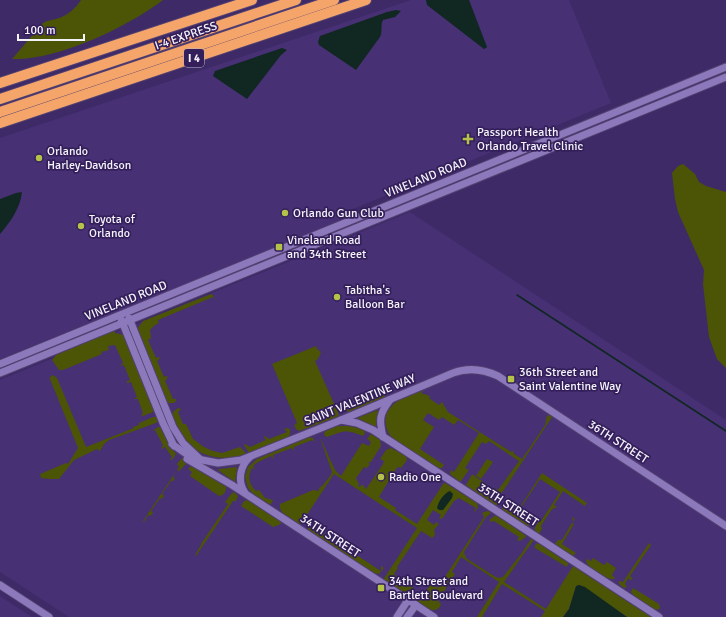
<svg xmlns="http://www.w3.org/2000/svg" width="726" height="617" viewBox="0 0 726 617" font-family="Signika,sans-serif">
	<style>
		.built { fill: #473074 }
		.green { fill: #4c5406 }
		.water { fill: #102722 }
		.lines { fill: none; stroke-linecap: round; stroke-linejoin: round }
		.stream { stroke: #102722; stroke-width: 1.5 }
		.minor-casing { stroke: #534171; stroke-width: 9 }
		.highway-casing { stroke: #534171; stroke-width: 12 }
		.minor { stroke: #8b79bc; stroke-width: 7 }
		.highway { stroke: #f6a56a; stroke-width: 10 }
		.poi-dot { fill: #b4c24a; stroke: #341f5b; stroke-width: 1.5 }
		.labels { text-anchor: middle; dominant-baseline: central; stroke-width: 3.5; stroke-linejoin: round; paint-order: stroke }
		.shield { fill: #341f5b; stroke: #bab3ca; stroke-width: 1 }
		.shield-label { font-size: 11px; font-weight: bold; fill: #f4f3fa }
		.street-label { font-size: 12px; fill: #f4f3fa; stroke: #341f5b }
		.poi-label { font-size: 12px; fill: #f4f3fa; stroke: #341f5b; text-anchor: start }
	</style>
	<rect width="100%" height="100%" fill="#3e2a67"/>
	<!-- built -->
	<g class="built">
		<polygon points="411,0 569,0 611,103 343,213 338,222 0,359 0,138"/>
		<polygon points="410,212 726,420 726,617 69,617 0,572 0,380"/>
		<polygon points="0,596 32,617 0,617"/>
	</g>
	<!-- green -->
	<g class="green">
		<path d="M81 0H163C128 27 56 61 12 59L43 23C48 20 53 20 59 18 68 15 75 9 81 0Z"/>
		<polygon points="683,164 695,174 699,182 706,186 726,192 726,368 717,359 709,337 703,284 704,270 678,212 675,199 672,173 678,166"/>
		<polygon points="211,294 213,295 215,300 213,297 158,320 159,323 155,325 150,330 151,338 148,340 156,358 159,357 160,358 157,361 164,377 166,376 168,377 165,381 173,399 176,399 176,401 174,403 168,403 165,399 137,329 143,321"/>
		<polygon points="113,331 115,331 115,333 124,335 154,408 153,412 143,416 141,415 143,413 138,399 134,399 137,397 131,382 127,383 127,381 130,380 124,365 120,366 123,363 115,345 108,346 109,350 101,352 102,354 63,370 59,370 52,360 56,355"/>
		<polygon points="316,346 317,349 321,352 318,359 315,361 339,415 337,417 299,431 296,429 294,425 297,423 272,364"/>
		<polygon points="53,375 57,378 86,447 134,428 133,427 139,425 139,423 153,417 157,417 158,421 156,423 109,440 104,444 100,451 97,449 74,460 59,479 50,479 41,478 40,474 66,463 68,464 78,448 50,379 50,377"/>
		<path d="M424 391 421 393 430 396 429 398 439 405 442 402 448 412 511 452 513 451 514 454 522 459 545 425 547 416 549 415 552 417 497 500 500 502 497 505H494L466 485 472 474 493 489 494 488 498 490 519 461 489 441 486 444 482 442 465 468 469 470 461 481H459L450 474 451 470 454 472 479 433 458 420 454 425 442 417 439 420 428 413 423 420 434 427 420 449 444 465 442 468H438L394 439C389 435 387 431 386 425 382 404 408 394 424 391Z"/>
		<polygon points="383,393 385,394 385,397 349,412 347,411 347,407"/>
		<path d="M178 408 181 409 178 412 183 424H186L193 439 204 447 213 451 222 453 240 447 247 454C220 464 188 455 176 426 174 421 171 417 173 412Z"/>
		<polygon points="378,410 376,427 357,418"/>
		<path d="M337 426H349L363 429 365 433 363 436C345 429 344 431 327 437L325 436 324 433 327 430Z"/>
		<polygon points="158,427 162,428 168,442 176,454 172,460 170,459 172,457 165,447 161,449 163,445 155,430 152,431"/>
		<path d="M287 428 290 429C290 432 291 433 289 436 285 440 257 450 249 453L244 445 245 444 250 447 266 440 264 437 265 436 269 439 287 432 284 429Z"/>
		<path d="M371 434 380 440 381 446 371 462H368L370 464 367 468 364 467 356 478 359 484 358 486 360 487 361 485H363L366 489 383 464 384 461 380 459 386 450 391 448 406 456 407 460 401 468 398 467 396 469 379 497 396 508 395 510 417 524 443 484 445 483 477 503 478 507 475 512 474 511 476 508 459 498 454 501 442 519 439 518 441 515 433 510 427 520 434 525 436 522 439 524 434 530 435 535 432 538 421 531 397 567 398 568 394 574 403 582 414 588 412 592 415 595 413 599 383 580 417 528 334 474 300 525C292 521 278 514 280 504L313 490 319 491V488L322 486 331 475 332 472 319 435 335 470 341 476 362 443 369 446 371 442 367 439Z"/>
		<path d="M309 437 313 438 315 442 312 440 294 447V451L292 448 273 455 274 459 271 456 258 462 253 466 255 469 252 468C247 477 249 484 256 491L259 490 265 498 273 500 271 504H269L254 495 248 488 245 477 248 467 257 459Z"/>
		<polygon points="183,458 187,461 187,463 179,471 177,470 173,477 175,478 173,481 171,481 162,494 164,496 162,499 160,498 151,511 153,513 150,516 148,515 144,522 143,521 179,467 177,464 181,459"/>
		<polygon points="487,459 493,462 481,479 476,476"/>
		<path d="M192 465H194L226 487C227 491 223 496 219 496L190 476 192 472 188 469Z"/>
		<polygon points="237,467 235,482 218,470 219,469"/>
		<polygon points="542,473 587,503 585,506 563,491 554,505 557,507 552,509 541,526 542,529 539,534 535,531 535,527 540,520 541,521 560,492 540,479 516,515 529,524 529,526 527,526 503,511 502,508 505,505 508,507 512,502 520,507"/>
		<polygon points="234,492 238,496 236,501 233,501 196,556 195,555 201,545 201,544 228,504 225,502 232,493"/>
		<polygon points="248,500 280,521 281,524 273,527 241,506 244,501"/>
		<path d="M487 511 490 512V514L486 517 464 552 466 558 469 560 494 576 498 578 503 577 521 554 531 539 533 540V541L504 582 546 609 573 566 651 617H627L579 585 576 587 569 609 563 617H541L545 611 502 584 482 617H477L499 582 461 557 452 572 455 574 438 601 441 604C437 617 423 606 416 601L418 598 420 599 431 584 438 588 441 583 439 580 440 578 443 580 484 517 482 513Z"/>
		<polygon points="496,515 525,535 526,537 520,541 517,540 519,537 494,521 490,522 490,519"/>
		<polygon points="572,517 575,519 572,523 574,524 562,544 576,553 573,556 555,544 558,540 562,540 573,521"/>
		<polygon points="311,520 312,526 381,571 381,566 384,568 379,574 374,573 308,530 307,525"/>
		<polygon points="538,543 568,563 568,564 567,567 535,548 535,545"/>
		<polygon points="649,543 651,545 630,576 633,579 630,580 628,578 625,584 627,587 624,588 619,584 619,581 623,582"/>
		<path d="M593 558 604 565 607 562 616 568 612 575 615 578 614 579C606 580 586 568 586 560L587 559 591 561Z"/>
		<polygon points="633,588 659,604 660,608 659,609 655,610 633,595 631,592"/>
	</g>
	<!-- water -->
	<g class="water">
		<polygon points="426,0 469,0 487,47 486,48 484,49 427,5"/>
		<path d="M396 10 401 11 395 17 383 20C380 25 383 31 380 37L356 70 319 45 318 42 320 36 387 12Z"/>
		<polygon points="282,48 287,50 281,55 247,99 213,76 215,71"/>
		<path d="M22 192C20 209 10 222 0 234V199L16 193Z"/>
		<path d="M450 491 453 494 452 498 443 510H439L437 508C438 502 444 493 450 491Z"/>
		<polygon points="579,585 585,587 627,617 563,617 569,609 576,586"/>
	</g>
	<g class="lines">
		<!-- stream -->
		<polyline class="stream" points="517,295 726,431"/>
		<defs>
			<g id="minor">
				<polyline points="129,318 173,427 183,443 201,460"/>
				<polyline points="121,319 163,423 174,446"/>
				<polyline points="0,364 726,67"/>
				<polyline points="0,373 726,77"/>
				<polyline points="341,420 357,423 373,430 659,617"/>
				<path d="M383 437C379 420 379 414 390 400"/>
				<path d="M172 444 192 458 218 463 241 460 341 420 453 373C469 367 483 369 498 376L726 526"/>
				<polyline points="187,459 232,485 434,617"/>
				<path d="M245 493C237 481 240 466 250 457"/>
				<polyline points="0,585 49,617"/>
				<polyline points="397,617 408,600"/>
				<polyline points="407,617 416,605"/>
			</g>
			<g id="highway">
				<polyline points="0,83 252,0"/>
				<polyline points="0,99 296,0"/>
				<polyline points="0,112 334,0"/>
				<polyline points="0,123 366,0"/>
			</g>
		</defs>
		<!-- minor casing -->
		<use href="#minor" class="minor-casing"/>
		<!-- highway casing -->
		<use href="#highway" class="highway-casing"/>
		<!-- minor -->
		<use href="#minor" class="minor"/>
		<!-- highway -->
		<use href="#highway" class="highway"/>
	</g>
	<!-- markers -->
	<g class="poi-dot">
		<path d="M466 133h4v4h4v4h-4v4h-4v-4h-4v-4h4z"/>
		<circle cx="39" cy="158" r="4"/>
		<circle cx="285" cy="213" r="4"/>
		<circle cx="81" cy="226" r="4"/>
		<rect x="275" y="243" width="8" height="8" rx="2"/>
		<circle cx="337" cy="297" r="4"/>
		<rect x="507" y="375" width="8" height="8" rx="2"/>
		<circle cx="381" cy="477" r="4"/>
		<rect x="377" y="584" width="8" height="8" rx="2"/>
	</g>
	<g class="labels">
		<!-- shield labels -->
		<rect class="shield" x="184" y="49" width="20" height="18" rx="3"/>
		<g class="shield-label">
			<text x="194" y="58">I 4</text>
		</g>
		<!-- street labels -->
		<g class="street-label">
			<text transform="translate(186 36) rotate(-19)">I-4 EXPRESS</text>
			<text transform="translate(426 178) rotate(-22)">VINELAND ROAD</text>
			<text transform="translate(126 301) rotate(-22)">VINELAND ROAD</text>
			<text transform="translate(360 400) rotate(-22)">SAINT VALENTINE WAY</text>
			<text transform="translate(618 442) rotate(33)">36TH STREET</text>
			<text transform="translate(508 505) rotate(33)">35TH STREET</text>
			<text transform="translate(330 536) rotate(33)">34TH STREET</text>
		</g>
		<!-- poi labels -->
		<g class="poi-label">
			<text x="477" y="132">Passport Health<tspan x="477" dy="14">Orlando Travel Clinic</tspan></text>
			<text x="47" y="151">Orlando<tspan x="47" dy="14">Harley-Davidson</tspan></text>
			<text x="293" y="213">Orlando Gun Club</text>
			<text x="89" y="219">Toyota of<tspan x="89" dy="14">Orlando</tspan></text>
			<text x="287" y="240">Vineland Road<tspan x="287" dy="14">and 34th Street</tspan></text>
			<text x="345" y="290">Tabitha's<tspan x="345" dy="14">Balloon Bar</tspan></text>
			<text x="519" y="372">36th Street and<tspan x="519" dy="14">Saint Valentine Way</tspan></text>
			<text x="389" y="477">Radio One</text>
			<text x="389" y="581">34th Street and<tspan x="389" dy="14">Bartlett Boulevard</tspan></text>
		</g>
	</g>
	<!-- scale -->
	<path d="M18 34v6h66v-6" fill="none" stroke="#f4f3fa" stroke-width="2"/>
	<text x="24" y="34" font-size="12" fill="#f4f3fa" stroke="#341f5b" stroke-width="3" paint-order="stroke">100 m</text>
</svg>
